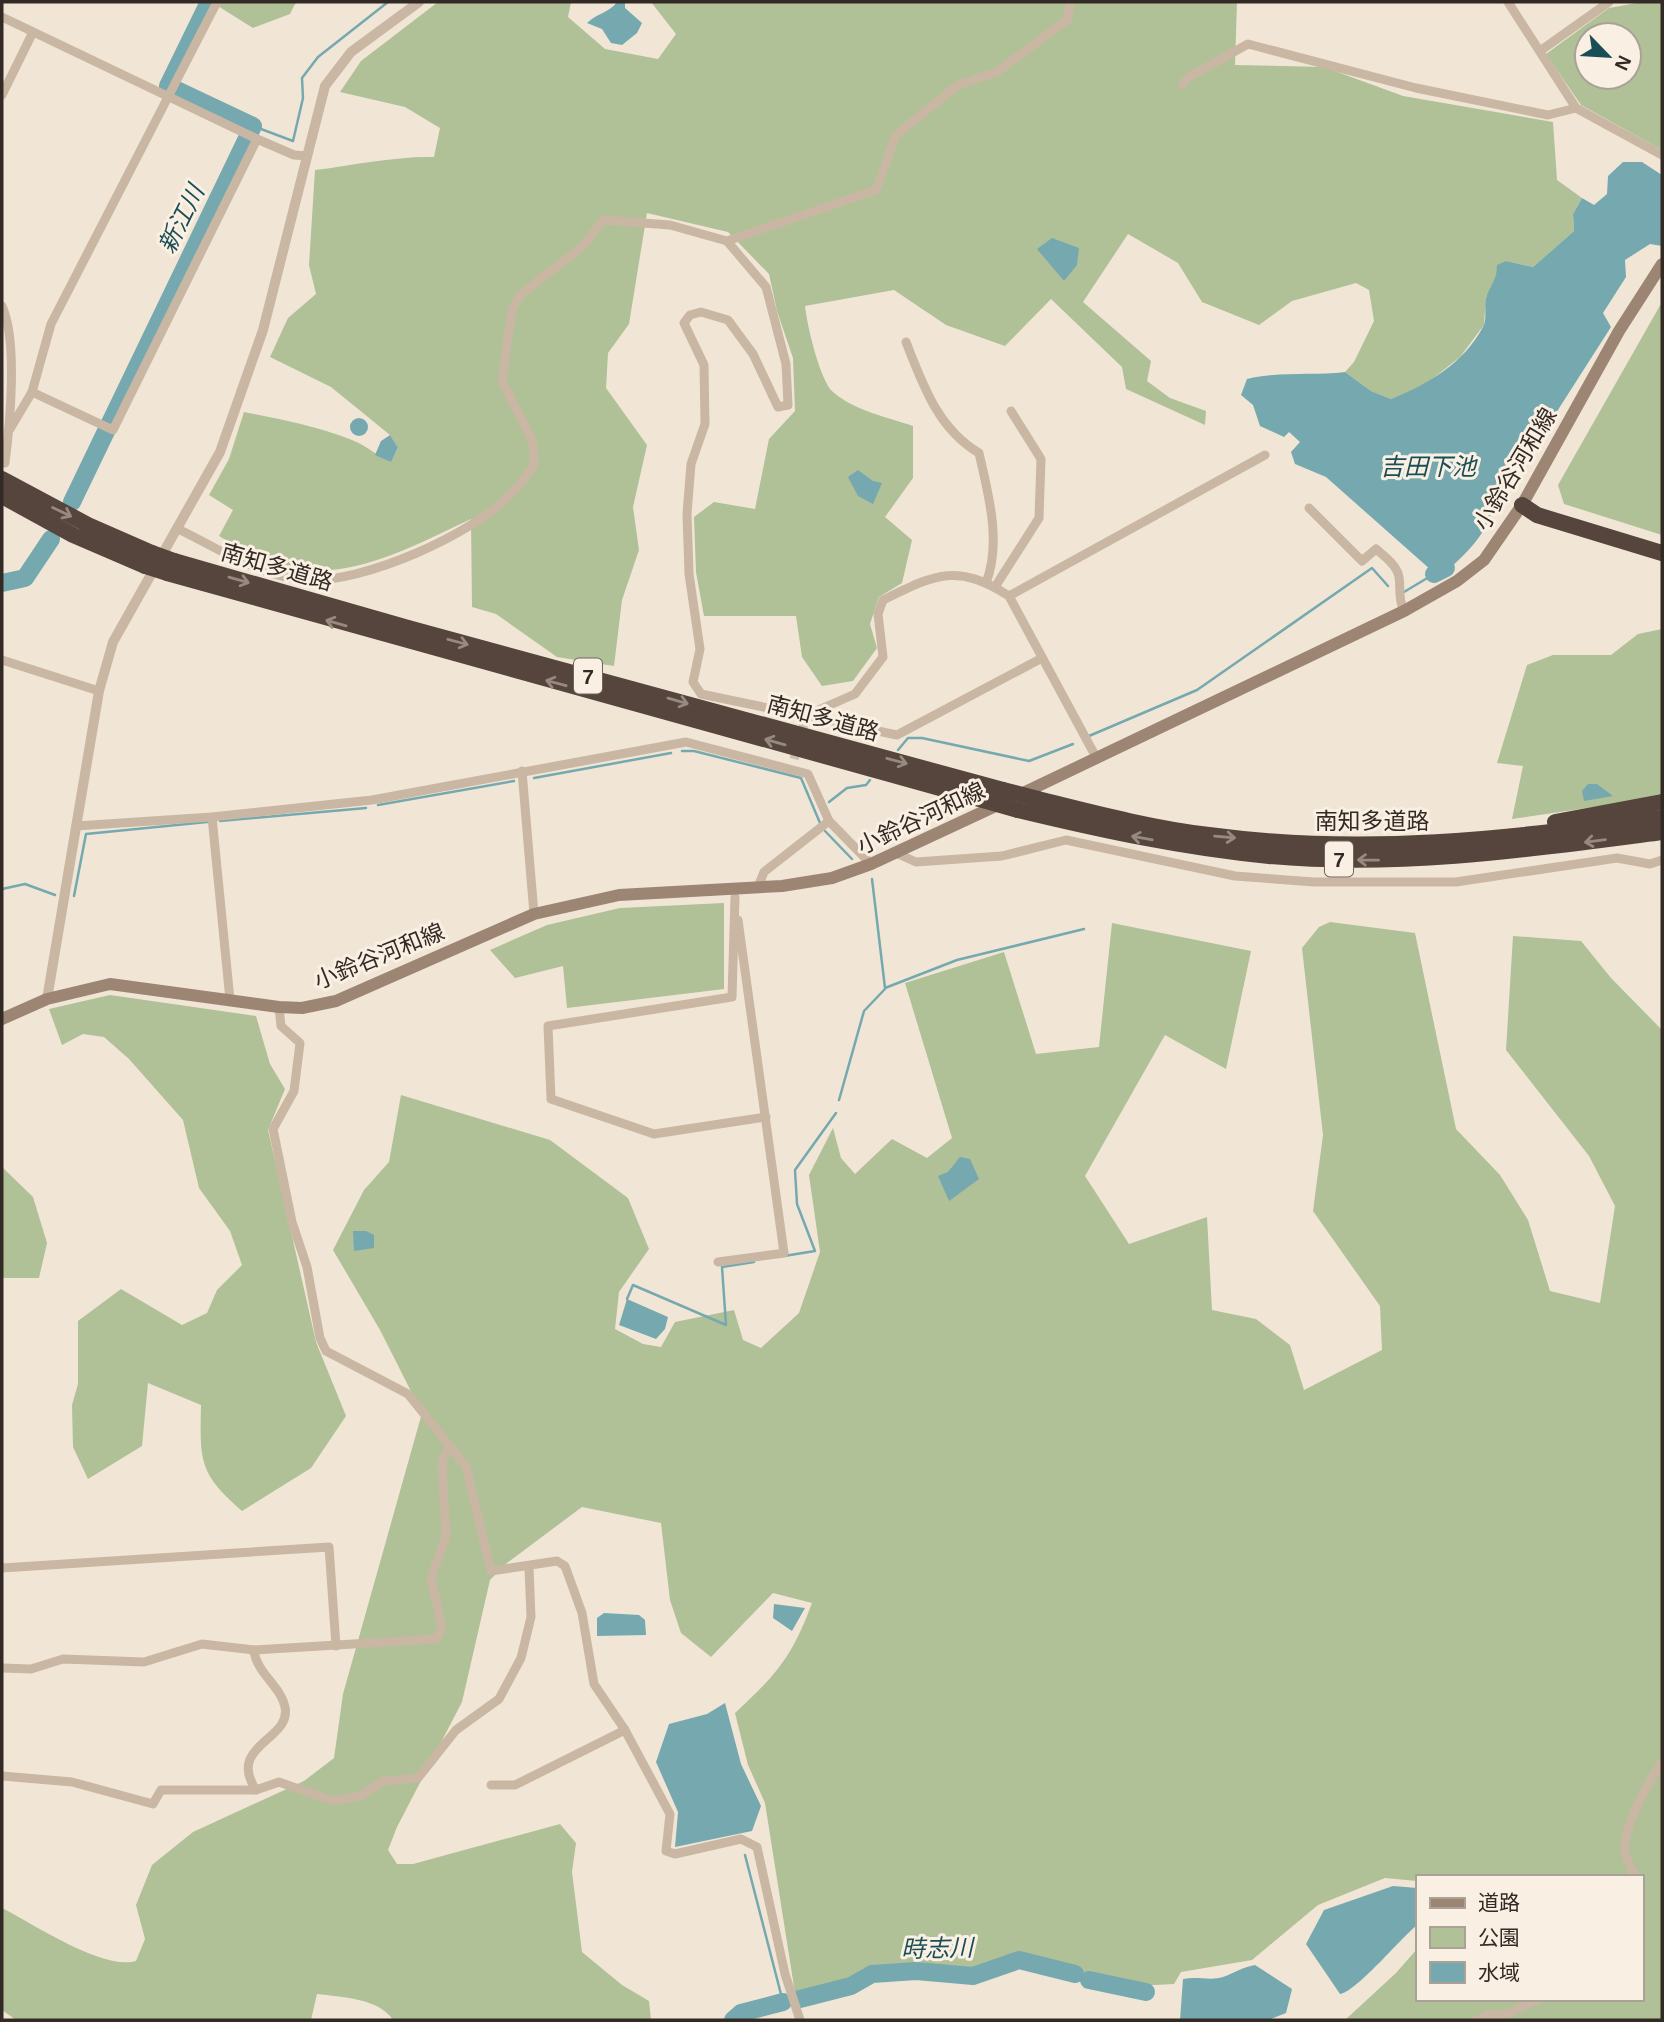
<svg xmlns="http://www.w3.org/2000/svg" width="1664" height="2022" viewBox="0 0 1664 2022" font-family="Arial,'Noto Sans JP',sans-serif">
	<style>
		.green { fill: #b0c097; fill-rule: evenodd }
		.water { fill: #75a9af }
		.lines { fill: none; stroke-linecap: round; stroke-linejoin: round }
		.stream { stroke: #75a9af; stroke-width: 2.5 }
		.river { stroke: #75a9af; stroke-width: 18 }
		.minor-tunnel { stroke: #cbc0b3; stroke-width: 9; stroke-dasharray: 9 4.5; stroke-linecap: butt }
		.minor { stroke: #c9b7a3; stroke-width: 9 }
		.tertiary { stroke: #c9b7a3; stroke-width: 10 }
		.secondary { stroke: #9d8574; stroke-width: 12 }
		.motorway { stroke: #55453c; stroke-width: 16 }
		.motorway-bridge { stroke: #55453c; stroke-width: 16 }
		.oneway { stroke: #97897f }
		.labels { text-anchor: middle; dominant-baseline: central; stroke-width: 6; stroke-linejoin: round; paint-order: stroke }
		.shield { fill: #f9f0e3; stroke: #6f655e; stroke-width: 2 }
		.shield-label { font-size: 21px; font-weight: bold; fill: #342a25 }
		.street-label { font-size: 23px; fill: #342a25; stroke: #f9f0e3 }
		.water-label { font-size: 24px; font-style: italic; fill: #1a4e56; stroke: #f9f0e3 }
	</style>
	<rect width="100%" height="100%" fill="#f1e6d6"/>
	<!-- green -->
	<g class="green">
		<polygon points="296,2 290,14 253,28 213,3"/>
		<path d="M438 2H571L568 17 605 49 658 59 676 34 651 2H1237L1235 65 1324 67 1403 96 1553 122 1557 180 1582 198 1573 214 1574 231 1533 267 1506 261 1486 297 1484 325 1460 357 1422 387 1391 399 1371 391 1345 372 1354 362 1374 321 1369 290 1356 283 1292 301 1259 325 1202 302 1178 263 1128 234 1083 302 1151 361 1147 381 1170 398 1206 411 1205 425 1126 389 1122 367 1051 299 1005 346 946 325 894 290 805 306C807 325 820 381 833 392 855 411 887 417 913 426V478L885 517 912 540 902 583 879 597 870 624 877 648 853 681 822 686 802 657 796 616H704L696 572 694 517 714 502 755 509 769 439 795 411 793 358 777 311 769 274 728 232 647 213 629 324 608 353 606 388 647 445 633 507 639 550 622 600 614 666 557 657 496 614 472 607 471 519C407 549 343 586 271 564 253 559 235 545 219 536L233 510 209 495 229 459 244 412C281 419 317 426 352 440 366 445 376 456 391 461L398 449 390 435 331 387 270 357 288 318 316 294 309 265 315 170C355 165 395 156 434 157L440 128 405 107 340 92 361 61Z"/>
		<path d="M1642 2H1662V150L1581 105 1546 54 1609 8ZM1587 35H1629V77H1587Z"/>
		<polygon points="1662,302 1662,535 1564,504 1558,485"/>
		<polygon points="1662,629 1662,797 1512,819 1523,766 1497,763 1527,665 1553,655 1611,655 1638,634"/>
		<polygon points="724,903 724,989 567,1008 563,966 515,978 490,950 547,925 620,908"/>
		<path d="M1330 922 1415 933 1456 1129 1500 1175 1528 1220 1550 1291 1600 1303 1615 1206 1589 1156 1506 1050 1513 936 1581 941 1611 978 1662 1030V2020H1345L1396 1973 1417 1949V1999H1641V1877H1417V1881L1385 1878 1318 1905 1252 1960 1181 1972 1174 1984 1097 1988 1019 1953 972 1972 918 1966 855 1977 795 1993 765 1803 748 1765 735 1713C777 1674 792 1657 812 1603L773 1593 711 1657 681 1633 670 1600 661 1523 582 1507 507 1563 490 1580 462 1702 397 1827 388 1850 397 1864H413L560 1824 576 1843 572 1872 582 1952 622 1985 649 2001 651 2020H393C379 1998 341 1997 317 1994L311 2020H16L2 2010V1908C32 1923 103 1971 136 1961L145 1939 136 1905 152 1865 193 1832 304 1781 334 1758 343 1694 422 1413 380 1330 333 1250 364 1190 389 1162 401 1095 550 1140 628 1198 649 1249 619 1292 615 1329 643 1344 661 1347 675 1322 734 1310 743 1340 761 1348 799 1313 820 1252 809 1175 833 1128 841 1158 855 1174 892 1139 927 1158 952 1138 905 983 1004 952 1036 1054 1099 1047 1112 923 1251 951 1226 1069 1165 1035 1085 1176 1129 1244 1207 1217 1212 1310 1256 1319 1290 1345 1304 1390 1382 1350 1380 1306 1313 1211 1323 1135 1302 948 1319 927Z"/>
		<path d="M110 995 256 1016 270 1064 285 1089 268 1130 316 1342 346 1416 311 1468 242 1511C198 1473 200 1460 201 1405L148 1383 142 1446 88 1479 73 1447 72 1405 78 1384V1321L121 1289 182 1325 207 1313 217 1290 242 1265 230 1231 199 1188 183 1120 129 1059 104 1037 83 1034 62 1045 49 1009Z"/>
		<polygon points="2,1167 33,1197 47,1243 39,1278 2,1278"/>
	</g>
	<!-- water -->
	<g class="water">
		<path d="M617 2H625V8L642 23 637 33 622 45 611 43 602 29 587 23C596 14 610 12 617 2Z"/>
		<path d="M1623 162H1642L1662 175V246L1650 244 1625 260 1626 277 1603 313 1611 327 1510 485 1506 484C1497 498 1495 505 1489 519 1482 539 1462 557 1447 571L1444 566 1431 570 1326 477 1295 464 1291 452 1300 442 1289 432 1284 437 1260 426 1253 405 1241 395 1247 379C1280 371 1312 376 1345 372L1371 391 1391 399C1427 385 1464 363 1483 327 1488 318 1483 305 1487 295 1492 283 1497 279 1497 265L1506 261 1533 267 1574 231 1573 214 1582 198 1594 205 1607 194 1608 176Z"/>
		<polygon points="1052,238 1079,248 1077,265 1064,281 1037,249"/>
		<circle cx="359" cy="427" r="9"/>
		<polygon points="390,435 398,448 391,462 375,455 381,441"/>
		<polygon points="858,470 873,481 882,483 873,504 858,496 848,477"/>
		<polygon points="1588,784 1597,784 1613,796 1584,801 1582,791"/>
		<polygon points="960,1157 970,1159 979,1179 949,1201 938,1176 948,1172"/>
		<polygon points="353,1231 366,1231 374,1235 374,1248 354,1251"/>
		<polygon points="627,1299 668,1317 665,1329 656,1339 619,1325"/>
		<polygon points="774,1604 805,1608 792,1631 773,1618"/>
		<polygon points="604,1613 639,1615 645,1620 646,1635 597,1636 597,1618"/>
		<polygon points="725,1703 741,1764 761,1806 752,1831 675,1847 678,1812 656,1762 669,1724 707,1714"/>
		<path d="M1393 1886 1417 1888V1925C1400 1939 1356 1992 1340 1994L1306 1944 1324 1910Z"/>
		<path d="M1255 1965 1292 1989 1286 2013 1268 2020H1180L1183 1979C1196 1976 1211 1981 1223 1977 1234 1973 1243 1967 1255 1965Z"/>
	</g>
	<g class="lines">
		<!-- stream -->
		<g class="stream">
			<polyline points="253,126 293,141 303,98 302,78 318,57 388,2"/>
			<polyline points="1404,592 1434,574"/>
			<polyline points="1089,736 1197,690 1372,568 1388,586"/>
			<polyline points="898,750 908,738 922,738 1029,761 1073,744"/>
			<polyline points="682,751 694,751 801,778 820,823"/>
			<polyline points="534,778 671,753"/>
			<polyline points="829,802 847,788 866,785 870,780"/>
			<polyline points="378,805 514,781"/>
			<polyline points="220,821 366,808"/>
			<polyline points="825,831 852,859"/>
			<polyline points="872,879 885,988 957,960 1084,929"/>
			<polyline points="2,889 25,884 55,895"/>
			<polyline points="74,896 86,834 207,822"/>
			<polyline points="839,1100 864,1011 885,989"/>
			<polyline points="784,1256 815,1251 797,1204 795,1170 836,1113"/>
			<polyline points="627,1299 633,1285 726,1325 722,1267 754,1262"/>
			<polyline points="745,1855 783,2002"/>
		</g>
		<!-- river -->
		<g class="river">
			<polyline points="72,502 253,126 168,86 209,2"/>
			<polyline points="1434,574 1446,568"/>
			<polyline points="2,583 25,578 51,539"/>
			<polyline points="1089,1980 1146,1992"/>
			<polyline points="800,1999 851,1986 872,1974 916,1971 973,1976 1019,1960 1075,1974"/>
			<polyline points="733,2020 741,2013 783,2002"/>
		</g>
		<!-- minor-tunnel -->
		<polyline class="minor-tunnel" points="794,759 805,720"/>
		<!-- minor -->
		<g class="minor">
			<polyline points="1508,2 1576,108 1662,155"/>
			<polyline points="2,17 257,139 294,155 307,156"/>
			<polyline points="1540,51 1609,2"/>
			<polyline points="1182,85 1189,77 1248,44 1416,88 1548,115 1576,108"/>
			<polyline points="2,95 33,32"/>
			<polyline points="727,241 766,287 786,364 788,405 778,407 753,354 728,320 701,312 690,315 684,323 704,365 705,424 691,464 687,514 689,574 700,649 693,682 701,694 897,735 1042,658"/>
			<path d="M2 306C18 341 10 424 5 463"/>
			<path d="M906 342C923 385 938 429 979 453 988 493 1002 542 986 583"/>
			<polyline points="32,392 113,430 257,139"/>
			<polyline points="10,429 32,392 51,324 217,2"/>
			<path d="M1309 508 1362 561 1376 549C1383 555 1393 562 1397 571 1403 582 1396 596 1404 611"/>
			<path d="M178 529C218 548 262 578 307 580 363 583 472 535 511 494 519 486 527 475 534 465L533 442 502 381 512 309 521 294 583 246 603 220 670 225 727 241 876 190 896 135 958 85 997 72 1068 19 1070 2"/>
			<polyline points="995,587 1039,518 1041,459 1011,411"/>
			<polyline points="1009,596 1265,455"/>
			<polyline points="2,660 99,691"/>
			<path d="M807 715 855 694 883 657 878 614 883 600C934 575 956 562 1009 596L1097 759"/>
			<polyline points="522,771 534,914"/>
			<polyline points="212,817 230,1000"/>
			<polyline points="76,826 212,817 372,800 686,742 808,774 829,821 871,864"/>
			<polyline points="896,853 916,862 1002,856 1066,840 1235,876 1314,882 1456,882 1617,858 1650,864 1662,860"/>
			<polyline points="758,887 764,872 829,821"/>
			<polyline points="735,897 732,997 548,1026 551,1099 654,1134 766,1117"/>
			<polyline points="279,1007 281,1026 300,1043 294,1091 273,1129 292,1222 307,1267 320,1338 326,1351 408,1394 466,1466 491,1571 557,1561 565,1566 582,1613 594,1684 625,1730 670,1814 666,1851 675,1854 741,1839 757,1847 785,1974 800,2020"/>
			<polyline points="718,1262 784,1253 738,920"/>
			<polyline points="2,1568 329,1547 336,1646"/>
			<path d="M254 1650C256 1673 281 1686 285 1707 292 1740 226 1745 256 1790"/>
			<polyline points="2,1668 31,1669 63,1659 144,1662 202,1644 254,1650 436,1639 442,1628 431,1578 446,1536 442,1461 449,1447"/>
			<polyline points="2,1776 72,1782 153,1804 161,1790 256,1790 279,1782 333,1801 361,1796 383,1781 418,1778 456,1730 499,1699 521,1658 531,1617 529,1568"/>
			<polyline points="491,1785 515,1785 625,1730"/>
			<path d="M1635 1877C1632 1869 1626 1859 1625 1850 1623 1826 1649 1781 1662 1762"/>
			<polyline points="1477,2020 1487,2015 1507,2014 1539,1999"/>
		</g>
		<!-- tertiary -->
		<polyline class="tertiary" points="47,999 99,691 113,642 220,452 263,330 325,86 351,52 419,2"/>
		<!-- secondary -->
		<g class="secondary">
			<polyline points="1019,795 1404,611 1457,581 1484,560 1522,505 1619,331 1662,264"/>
			<polyline points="2,1019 47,999 110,984 279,1007 302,1008 336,1001 534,914 619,895 782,886 832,878 871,864 1002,803"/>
		</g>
		<!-- motorway -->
		<g class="motorway">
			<polyline points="2,479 88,525 152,553"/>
			<polyline points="2,496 73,535 145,566"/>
			<polyline points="1522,505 1537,515 1662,553"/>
			<polyline points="174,561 408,628 1003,790"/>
			<polyline points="167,573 983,800"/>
			<path d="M1038 799C1094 813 1151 828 1209 835 1365 856 1508 839 1662 818"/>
			<path d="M1018 810C1101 830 1184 848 1269 856 1400 868 1532 849 1662 832"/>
			<polyline points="1555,822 1662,802"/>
		</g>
		<!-- motorway-bridge -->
		<g class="motorway-bridge">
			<polyline points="152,553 174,561"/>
			<polyline points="145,566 167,573"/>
			<polyline points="1003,790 1038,799"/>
			<polyline points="983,800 1018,810"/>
		</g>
	</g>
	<!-- one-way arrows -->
	<defs><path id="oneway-shaft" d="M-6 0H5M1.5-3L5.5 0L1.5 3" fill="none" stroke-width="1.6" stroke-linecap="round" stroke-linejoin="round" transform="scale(1.75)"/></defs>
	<g class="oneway">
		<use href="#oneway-shaft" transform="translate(62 512) rotate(26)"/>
		<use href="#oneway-shaft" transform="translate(239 580) rotate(16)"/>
		<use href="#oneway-shaft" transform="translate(336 623) rotate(-164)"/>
		<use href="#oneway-shaft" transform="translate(458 642) rotate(15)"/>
		<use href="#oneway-shaft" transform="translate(556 683) rotate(-165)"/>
		<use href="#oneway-shaft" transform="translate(678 701) rotate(16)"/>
		<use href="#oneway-shaft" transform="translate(775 742) rotate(-164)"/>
		<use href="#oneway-shaft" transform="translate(897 761) rotate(15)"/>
		<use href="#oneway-shaft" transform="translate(1225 837) rotate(5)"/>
		<use href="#oneway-shaft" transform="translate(1142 838) rotate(-170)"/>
		<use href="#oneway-shaft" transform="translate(1595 841) rotate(173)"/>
		<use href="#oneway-shaft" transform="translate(1368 860) rotate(-179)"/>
	</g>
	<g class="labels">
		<!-- shield labels -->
		<g class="shield">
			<rect x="574" y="658.5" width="28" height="35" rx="5"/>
			<rect x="1325" y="841.5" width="28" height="35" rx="5"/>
		</g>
		<g class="shield-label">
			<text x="588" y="676">7</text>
			<text x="1339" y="859">7</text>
		</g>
		<!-- street labels -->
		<g class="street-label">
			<text transform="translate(1515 469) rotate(-59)">小鈴谷河和線</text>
			<text transform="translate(277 567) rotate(16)">南知多道路</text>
			<text transform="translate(823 718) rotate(15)">南知多道路</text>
			<text transform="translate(921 818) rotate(-25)">小鈴谷河和線</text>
			<text x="1372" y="821">南知多道路</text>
			<text transform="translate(379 956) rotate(-22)">小鈴谷河和線</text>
		</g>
		<!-- water labels -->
		<g class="water-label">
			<text transform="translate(181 219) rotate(-64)">新江川</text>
			<text x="1428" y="466">吉田下池</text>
			<text transform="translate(937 1948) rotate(-1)">時志川</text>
		</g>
	</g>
	<!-- border -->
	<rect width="1664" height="2022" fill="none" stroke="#342a25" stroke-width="7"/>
	<!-- legend -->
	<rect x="1416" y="1875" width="228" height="126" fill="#f9f0e3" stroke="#aaa197" stroke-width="2"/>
	<rect x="1430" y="1898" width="35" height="10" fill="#9d8574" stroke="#aaa197" stroke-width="2"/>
	<text x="1478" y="1910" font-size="21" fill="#342a25">道路</text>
	<rect x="1430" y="1927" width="35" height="21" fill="#b0c097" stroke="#aaa197" stroke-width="2"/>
	<text x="1478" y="1945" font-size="21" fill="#342a25">公園</text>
	<rect x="1430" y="1962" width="35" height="21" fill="#75a9af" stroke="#aaa197" stroke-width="2"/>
	<text x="1478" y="1980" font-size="21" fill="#342a25">水域</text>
	<!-- north arrow -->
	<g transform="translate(1608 56) rotate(115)"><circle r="33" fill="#f9f0e3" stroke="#aaa197" stroke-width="2"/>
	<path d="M0-5L12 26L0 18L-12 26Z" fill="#1a4e56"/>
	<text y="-10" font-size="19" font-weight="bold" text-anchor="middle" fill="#342a25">N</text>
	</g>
</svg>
